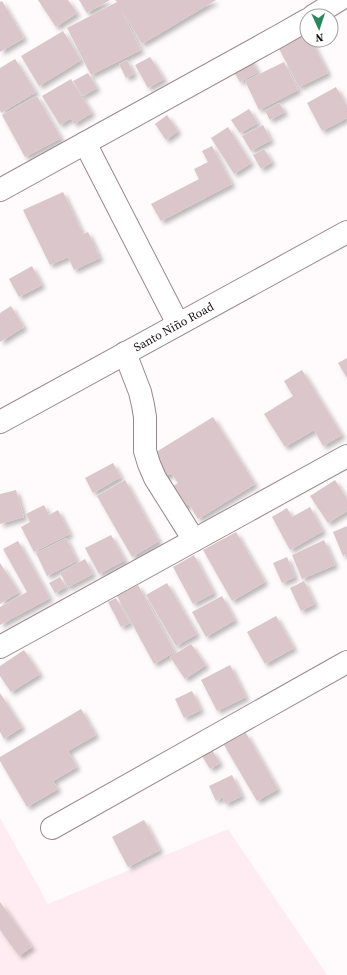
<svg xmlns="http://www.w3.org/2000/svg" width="347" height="975" viewBox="0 0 347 975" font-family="'Source Serif 4',serif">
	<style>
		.built { fill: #ffecf2 }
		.building { fill: #dbc6cc; filter: url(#shadow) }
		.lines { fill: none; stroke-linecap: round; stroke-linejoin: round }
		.minor-casing { stroke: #9c888e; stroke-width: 24 }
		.minor { stroke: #fff; stroke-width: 22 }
		.labels { text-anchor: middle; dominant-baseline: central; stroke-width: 3; stroke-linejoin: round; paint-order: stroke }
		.street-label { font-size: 12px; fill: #160f11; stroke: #fff }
	</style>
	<defs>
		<filter id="shadow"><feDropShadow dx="3.5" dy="3.5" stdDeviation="2" flood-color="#0004"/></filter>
	</defs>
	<rect width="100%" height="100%" fill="#fffafc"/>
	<!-- built -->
	<polygon class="built" points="0,818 48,904 228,829 327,975 0,975"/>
	<!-- building -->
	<g class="building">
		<polygon points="38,0 68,0 77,13 56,27"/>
		<polygon points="79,0 110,0 87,13"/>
		<polygon points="115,0 216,0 142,44 119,6 141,50 91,75 67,28 117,2"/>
		<polygon points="2,1 24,38 0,52 0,2"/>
		<polygon points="63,31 81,60 39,86 21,56"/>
		<polygon points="307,32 307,40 311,40 328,73 299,87 275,41"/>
		<polygon points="249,56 258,72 240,82 231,67"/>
		<polygon points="150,57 164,79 148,88 135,65"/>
		<polygon points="15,59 36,92 1,113 0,110 0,68"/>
		<polygon points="127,60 134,74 126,78 119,64"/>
		<polygon points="284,62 298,90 259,110 245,81"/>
		<polygon points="88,73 97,88 83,96 73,81"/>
		<polygon points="71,79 92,113 74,124 71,118 60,125 42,96"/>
		<polygon points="336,87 347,106 347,118 322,131 307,103"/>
		<polygon points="37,96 61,138 25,157 2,115"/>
		<polygon points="279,103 285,112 270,120 265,111"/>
		<polygon points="249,109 258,123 240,133 231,120"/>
		<polygon points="167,115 178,131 166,140 155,124"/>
		<polygon points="263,125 271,140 251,151 242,136"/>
		<polygon points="228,127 251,163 234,174 211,138"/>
		<polygon points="212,146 232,184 161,221 151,204 199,179 194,169 208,162 202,151"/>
		<polygon points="264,149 272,162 261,169 253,155"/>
		<polygon points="63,192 83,234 88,232 100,258 74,270 68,257 50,265 23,210"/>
		<polygon points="32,266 42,285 19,297 9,279"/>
		<polygon points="11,306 24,327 0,342 0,313"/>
		<polygon points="347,358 347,378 338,363"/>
		<polygon points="302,370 342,435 323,446 314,430 285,447 264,414 293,396 284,381"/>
		<polygon points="213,417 255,484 198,519 189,504 180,509 168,489 178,483 171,473 162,479 148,457"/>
		<polygon points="113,463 121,477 93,493 85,478"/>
		<polygon points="125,480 159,541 132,557 97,496"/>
		<polygon points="335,480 347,499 347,511 328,523 310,496"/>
		<polygon points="16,490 24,517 0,524 0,494"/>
		<polygon points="44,505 49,515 58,510 70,534 34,552 21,527 30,522 26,514"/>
		<polygon points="310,507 323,531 290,550 272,517 287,508 292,517"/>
		<polygon points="347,526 347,554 343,556 333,532"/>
		<polygon points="236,532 265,582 232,601 203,550"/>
		<polygon points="111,535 125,560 99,574 85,548"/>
		<polygon points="66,538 77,561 47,576 36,553"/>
		<polygon points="324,540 335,565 302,579 292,555"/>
		<polygon points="18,541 50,598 0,625 0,607 27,592 3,549"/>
		<polygon points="194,555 214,593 193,604 173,567"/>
		<polygon points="287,557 295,577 282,583 273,563"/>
		<polygon points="85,559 93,574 68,587 60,573"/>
		<polygon points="0,563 19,592 0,604"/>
		<polygon points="60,577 66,587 55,593 49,583"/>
		<polygon points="304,581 315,604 301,611 290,588"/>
		<polygon points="167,583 197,634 176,646 146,595"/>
		<polygon points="138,585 175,652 154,664 117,596"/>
		<polygon points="222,596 235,620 206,637 192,612"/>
		<polygon points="116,598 130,623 121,627 108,602"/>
		<polygon points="276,616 294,648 265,664 247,632"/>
		<polygon points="191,644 206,665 185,679 170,657"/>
		<polygon points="24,650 40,674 11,692 0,676 0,666"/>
		<polygon points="230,665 246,697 217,711 201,680"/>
		<polygon points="192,691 201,710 184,718 175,699"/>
		<polygon points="0,693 22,727 4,739 0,732"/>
		<polygon points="81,709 96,735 68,751 77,767 53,781 58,789 27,807 0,761 0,757"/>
		<polygon points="246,733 278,789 257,801 224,745"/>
		<polygon points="212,750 220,763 210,769 202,756"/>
		<polygon points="232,775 242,796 225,804 223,797 216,801 209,786"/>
		<polygon points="144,820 160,850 128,867 112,837"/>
		<polygon points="0,902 32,947 19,956 0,930"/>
	</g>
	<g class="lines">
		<defs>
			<g id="minor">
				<polyline points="313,16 339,0"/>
				<polyline points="85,143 178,324"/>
				<polyline points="0,190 279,36 307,20"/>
				<polyline points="125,353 140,392 143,405 145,417 145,451 149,464 155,478 194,540"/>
				<path id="s1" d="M0 422 347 232"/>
				<polyline points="0,647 347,456"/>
				<polyline points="52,828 347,662"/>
			</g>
		</defs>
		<!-- minor casing -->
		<use href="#minor" class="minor-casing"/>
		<!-- minor -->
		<use href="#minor" class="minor"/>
	</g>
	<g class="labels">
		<!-- street labels -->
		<g class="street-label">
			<text stroke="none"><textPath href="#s1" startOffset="198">Santo Niño Road</textPath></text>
		</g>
	</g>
	<!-- north arrow -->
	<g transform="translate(319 28) rotate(177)"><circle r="19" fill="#ffffff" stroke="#a29fa0"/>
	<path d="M0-3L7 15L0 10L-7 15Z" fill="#2c865b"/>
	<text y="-6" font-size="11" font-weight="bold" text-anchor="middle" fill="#160f11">N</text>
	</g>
</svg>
